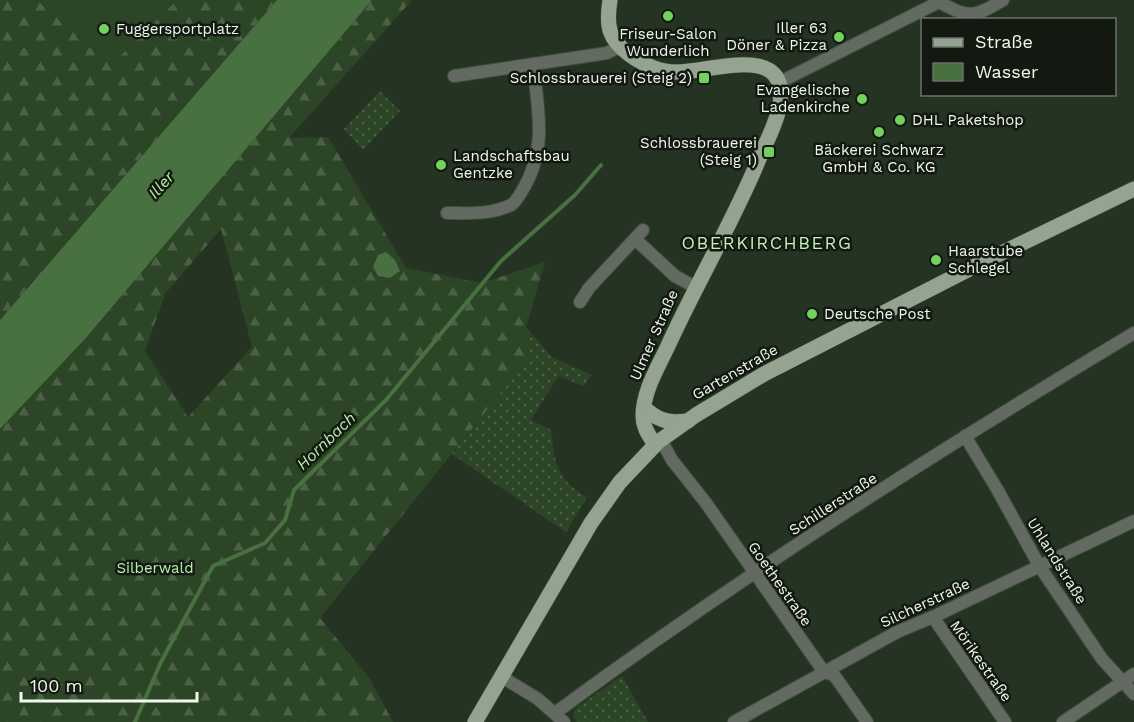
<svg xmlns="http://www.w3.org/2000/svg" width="1134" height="722" viewBox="0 0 1134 722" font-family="'Work Sans',sans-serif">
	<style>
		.grass { fill: url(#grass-dots) }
		.forest { fill: url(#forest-firs); fill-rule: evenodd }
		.pitch { fill: #2c4527 }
		.water { fill: #497040 }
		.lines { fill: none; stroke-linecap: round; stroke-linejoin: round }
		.stream { stroke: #497040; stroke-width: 4 }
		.minor-casing { stroke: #414f3e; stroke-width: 14 }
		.major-casing { stroke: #414f3e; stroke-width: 16 }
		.minor { stroke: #626a61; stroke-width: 12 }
		.major { stroke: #95a491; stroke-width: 15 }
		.poi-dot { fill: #72d25d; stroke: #131911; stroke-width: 2 }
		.labels { text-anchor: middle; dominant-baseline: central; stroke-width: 5; stroke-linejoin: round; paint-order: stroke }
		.poi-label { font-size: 15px; fill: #eef8ec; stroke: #131911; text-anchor: start }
		.street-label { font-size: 15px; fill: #eef8ec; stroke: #131911 }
		.park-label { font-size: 15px; fill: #b4f1a8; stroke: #131911 }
		.water-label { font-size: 16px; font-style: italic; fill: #b3f0a7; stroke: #131911 }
		.quarter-label { font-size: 18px; letter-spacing: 1.5px; fill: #bff3b4; stroke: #131911 }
	</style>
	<defs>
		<pattern id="grass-dots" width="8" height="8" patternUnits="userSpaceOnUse" patternTransform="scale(1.5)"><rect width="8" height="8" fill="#2c4527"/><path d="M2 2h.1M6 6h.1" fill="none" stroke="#4b6146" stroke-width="1.8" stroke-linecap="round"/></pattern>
		<pattern id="forest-firs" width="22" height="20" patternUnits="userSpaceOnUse" patternTransform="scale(1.5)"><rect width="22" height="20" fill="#2c4527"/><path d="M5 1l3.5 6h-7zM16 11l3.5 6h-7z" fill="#4b6146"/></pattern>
	</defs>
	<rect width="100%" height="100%" fill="#253422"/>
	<!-- grass -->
	<g class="grass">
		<polygon points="380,91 400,111 363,150 344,129"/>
		<path d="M526 327 552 357 591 375 584 386 558 376 531 420 551 430C555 463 556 480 587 497L566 532 452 454 527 360Z"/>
		<polygon points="622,676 648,722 576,722 573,714 577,707"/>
	</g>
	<!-- forest -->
	<g class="forest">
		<polygon points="0,0 37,0 111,65 177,0 277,0 0,320"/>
		<path d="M372 0H412L289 138 328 137 406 268 482 283 545 262 526 327 527 360 320 618 370 679 393 722H0V429L85 339ZM221 229 252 347 188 417 145 351 165 294Z"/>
	</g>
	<!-- pitch -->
	<polygon class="pitch" points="37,0 177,0 111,65"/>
	<!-- water -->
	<g class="water">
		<polygon points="277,0 372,0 85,339 0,429 0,320"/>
		<polygon points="386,252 395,260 400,271 390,278 378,276 373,267 378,255"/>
	</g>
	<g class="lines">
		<!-- stream -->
		<polyline class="stream" points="135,722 161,662 213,566 265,543 285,520 294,490 386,400 501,261 575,195 601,165"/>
		<defs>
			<g id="minor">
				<path d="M939 2C969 18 973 18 1003 0"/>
				<polyline points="454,76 607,53 619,47"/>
				<polyline points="778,83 939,2"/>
				<path d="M447 213C469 213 490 215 511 205 516 202 519 196 522 191 548 149 538 110 533 64"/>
				<polyline points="635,239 675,276 695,287"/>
				<polyline points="580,302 589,288 643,230"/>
				<polyline points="965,436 997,489 1040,567 1102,659 1134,694"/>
				<polyline points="661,440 672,460 706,503 824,672 834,675 867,722"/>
				<polyline points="933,617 1005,722"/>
				<polyline points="502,677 538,699 564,722"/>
				<path d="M555 713C741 576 936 452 1134 333"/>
				<polyline points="734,722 897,632 935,616 1134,521"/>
				<polyline points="1063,722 1134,674"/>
			</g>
			<g id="major">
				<path d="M610 0C606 26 608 39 630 55 644 65 659 72 676 72 709 73 789 41 780 104 777 123 766 142 759 159 732 224 696 284 667 348 657 369 643 392 643 416 643 428 649 435 655 445"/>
				<path d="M648 411C661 422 672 423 688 421"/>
				<polyline points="475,722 591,523 620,482 658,442 696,415 764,374 983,262 1134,189"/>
			</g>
		</defs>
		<!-- minor casing -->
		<use href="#minor" class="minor-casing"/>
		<!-- major casing -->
		<use href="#major" class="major-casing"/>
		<!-- minor -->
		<use href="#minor" class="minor"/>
		<!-- major -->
		<use href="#major" class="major"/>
	</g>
	<!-- markers -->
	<g class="poi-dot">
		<circle cx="668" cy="16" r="6"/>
		<circle cx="104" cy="29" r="6"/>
		<circle cx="839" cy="37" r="6"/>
		<rect x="698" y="72" width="12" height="12" rx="3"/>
		<circle cx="862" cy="99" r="6"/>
		<circle cx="900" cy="120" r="6"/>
		<circle cx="879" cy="132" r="6"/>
		<rect x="763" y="146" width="12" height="12" rx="3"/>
		<circle cx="441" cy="165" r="6"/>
		<circle cx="936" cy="260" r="6"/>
		<circle cx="812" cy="314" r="6"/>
	</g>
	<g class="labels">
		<!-- poi labels -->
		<g class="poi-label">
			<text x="827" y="28" text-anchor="end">Iller 63<tspan x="827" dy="17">Döner &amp; Pizza</tspan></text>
			<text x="116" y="29">Fuggersportplatz</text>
			<text x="668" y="34" text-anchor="middle">Friseur-Salon<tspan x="668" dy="17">Wunderlich</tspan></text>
			<text x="692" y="78" text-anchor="end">Schlossbrauerei (Steig 2)</text>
			<text x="850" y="90" text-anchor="end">Evangelische<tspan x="850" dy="17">Ladenkirche</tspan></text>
			<text x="912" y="120">DHL Paketshop</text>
			<text x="757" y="143" text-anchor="end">Schlossbrauerei<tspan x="757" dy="17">(Steig 1)</tspan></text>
			<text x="879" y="150" text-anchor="middle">Bäckerei Schwarz<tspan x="879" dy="17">GmbH &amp; Co. KG</tspan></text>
			<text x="453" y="156">Landschaftsbau<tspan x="453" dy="17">Gentzke</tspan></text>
			<text x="948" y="251">Haarstube<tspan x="948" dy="17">Schlegel</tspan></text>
			<text x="824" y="314">Deutsche Post</text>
		</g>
		<!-- street labels -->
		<g class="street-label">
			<text transform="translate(654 335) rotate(-66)">Ulmer Straße</text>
			<text transform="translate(735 372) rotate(-30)">Gartenstraße</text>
			<text transform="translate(833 504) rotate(-33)">Schillerstraße</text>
			<text transform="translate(1057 561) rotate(58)">Uhlandstraße</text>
			<text transform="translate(780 584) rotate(55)">Goethestraße</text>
			<text transform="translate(925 603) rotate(-25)">Silcherstraße</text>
			<text transform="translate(981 661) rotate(55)">Mörikestraße</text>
		</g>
		<!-- park labels -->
		<g class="park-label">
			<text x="155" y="568">Silberwald</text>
		</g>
		<!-- water labels -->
		<g class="water-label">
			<text transform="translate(161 185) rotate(-48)">Iller</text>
			<text transform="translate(326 441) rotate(-44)">Hornbach</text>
		</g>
		<!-- quarter labels -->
		<g class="quarter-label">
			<text x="767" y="242">OBERKIRCHBERG</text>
		</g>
	</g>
	<!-- legend -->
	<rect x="921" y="18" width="195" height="78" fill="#131911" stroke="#6b7269" stroke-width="1.5"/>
	<rect x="933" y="38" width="30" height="9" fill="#95a491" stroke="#6b7269" stroke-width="1.5"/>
	<text x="975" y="48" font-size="18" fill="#eef8ec">Straße</text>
	<rect x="933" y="63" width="30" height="18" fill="#497040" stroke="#6b7269" stroke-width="1.5"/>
	<text x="975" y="78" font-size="18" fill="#eef8ec">Wasser</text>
	<!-- scale -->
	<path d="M21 692v9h176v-9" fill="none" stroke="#eef8ec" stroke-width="3"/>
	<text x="30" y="692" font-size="18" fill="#eef8ec" stroke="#131911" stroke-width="4.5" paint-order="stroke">100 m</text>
</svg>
